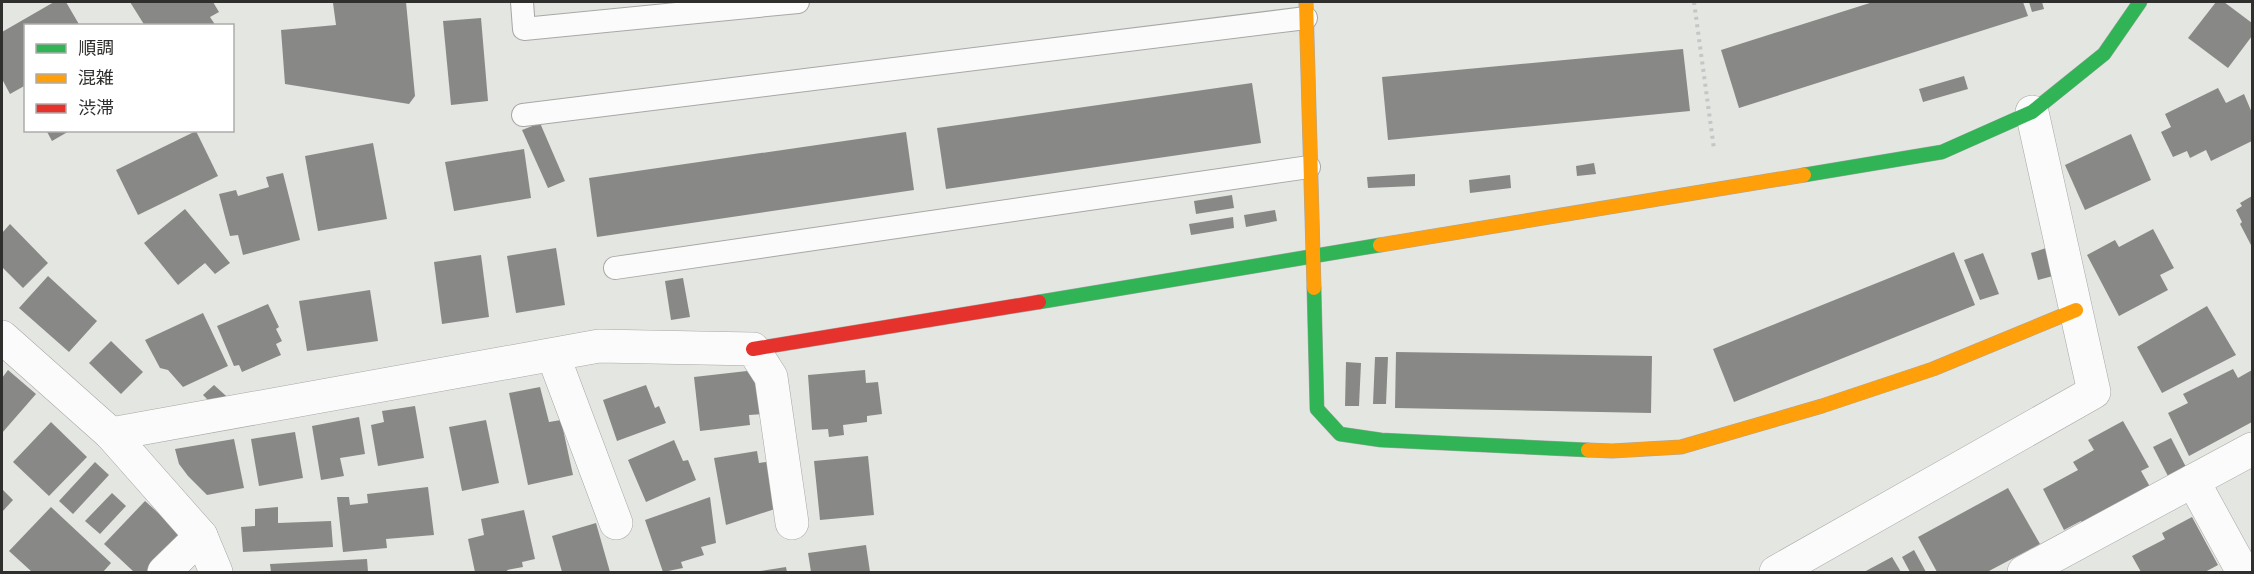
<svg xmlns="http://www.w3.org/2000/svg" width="2254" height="574" viewBox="0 0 2254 574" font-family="Roboto,'Noto Sans JP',sans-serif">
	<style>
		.building { fill: #888986 }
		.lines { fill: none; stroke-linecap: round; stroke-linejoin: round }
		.lane-casing { stroke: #a7a8a6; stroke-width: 24 }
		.street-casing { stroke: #a7a8a6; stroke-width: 34 }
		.fast-casing { stroke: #a7a8a6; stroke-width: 15 }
		.slow-casing { stroke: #a7a8a6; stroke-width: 15 }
		.jam-casing { stroke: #a7a8a6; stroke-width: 15 }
		.path { stroke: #c5c6c5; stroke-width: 4; stroke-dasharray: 3 4.5; stroke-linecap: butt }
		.lane { stroke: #fbfbfb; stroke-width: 22 }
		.street { stroke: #fbfbfb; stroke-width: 33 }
		.fast { stroke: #30b455; stroke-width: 14 }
		.slow { stroke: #ff9f0a; stroke-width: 14 }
		.jam { stroke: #e5322d; stroke-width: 14 }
	</style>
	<rect width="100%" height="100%" fill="#e4e6e2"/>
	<!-- building -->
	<g class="building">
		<polygon points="54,2 66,2 80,26 26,26 26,85 10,94 2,79 2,32"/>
		<polygon points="130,2 213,2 219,12 210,17 216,26 145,26"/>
		<polygon points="349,2 406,2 415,96 409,104 285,84 281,30 336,25 333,3"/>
		<polygon points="1873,2 2023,2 2028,16 1739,108 1721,50"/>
		<polygon points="2029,2 2042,2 2044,9 2032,12"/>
		<polygon points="2216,2 2224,2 2252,23 2252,36 2228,68 2188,38"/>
		<polygon points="481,18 488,101 451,105 443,21"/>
		<polygon points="1683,49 1690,111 1388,140 1382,77"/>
		<polygon points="1964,76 1968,89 1923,102 1919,89"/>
		<polygon points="1252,83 1261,143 946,189 937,128"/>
		<polygon points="2218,88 2226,103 2244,94 2252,113 2252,141 2211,161 2206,150 2190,158 2187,151 2173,157 2161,132 2171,127 2165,114"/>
		<polygon points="540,123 565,181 548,188 522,130"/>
		<polygon points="46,130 71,130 52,141"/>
		<polygon points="196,131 218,176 138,215 116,170"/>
		<polygon points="906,132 914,190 597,237 589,178"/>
		<polygon points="2131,134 2151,180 2085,210 2065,165"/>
		<polygon points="373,143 387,219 318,231 305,156"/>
		<polygon points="524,149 531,198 454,211 445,162"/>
		<polygon points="1594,163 1596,174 1577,176 1576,166"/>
		<polygon points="283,173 300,240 243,255 238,235 230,236 219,194 236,190 238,196 269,187 266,177"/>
		<polygon points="1415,174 1415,186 1368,188 1367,177"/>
		<polygon points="1510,175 1511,188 1470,193 1469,180"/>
		<polygon points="1232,195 1234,208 1196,214 1194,201"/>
		<polygon points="2252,196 2252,247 2240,224 2242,222 2236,210 2242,206 2240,203"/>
		<polygon points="185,209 230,263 215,274 205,263 178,285 144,243"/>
		<polygon points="1275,210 1277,221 1246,227 1244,215"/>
		<polygon points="1233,217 1234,228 1191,235 1189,224"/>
		<polygon points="10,224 48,263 23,288 2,267 2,233"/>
		<polygon points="2153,229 2174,268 2160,275 2168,290 2119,316 2087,255 2115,240 2119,247"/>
		<polygon points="556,248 565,305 516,313 507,256"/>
		<polygon points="2046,248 2053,276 2038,280 2031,253"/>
		<polygon points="1954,252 1975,305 1734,402 1713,349"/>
		<polygon points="1983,253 1999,294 1980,300 1964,260"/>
		<polygon points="481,255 489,317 442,324 434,262"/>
		<polygon points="48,276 97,321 69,352 19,308"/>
		<polygon points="683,278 690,317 671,320 665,281"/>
		<polygon points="370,290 378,341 307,351 299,301"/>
		<polygon points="268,304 279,327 276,329 282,341 276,344 281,355 242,372 239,365 234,366 217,326"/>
		<polygon points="2207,306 2236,355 2162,393 2137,347"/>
		<polygon points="203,313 228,366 183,387 168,370 160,368 145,340"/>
		<polygon points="111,341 143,372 121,394 89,363"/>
		<polygon points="1396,352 1652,356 1651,413 1395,408"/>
		<polygon points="1375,357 1388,357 1386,404 1373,404"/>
		<polygon points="1346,362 1361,363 1359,406 1345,406"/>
		<polygon points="2233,369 2238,378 2252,370 2252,422 2189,456 2168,413 2188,403 2183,394"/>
		<polygon points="8,370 36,394 2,433 2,378"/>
		<polygon points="865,370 866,383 878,382 882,414 867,416 867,422 843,425 844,435 829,437 828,429 812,430 808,375"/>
		<polygon points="747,371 760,383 764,414 749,415 750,425 700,431 694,377"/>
		<polygon points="214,385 235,404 218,410 203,395"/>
		<polygon points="646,385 655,408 659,406 666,423 617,441 603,400"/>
		<polygon points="540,387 549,422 561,420 573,475 528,485 509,393"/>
		<polygon points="415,406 424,458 378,466 371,425 384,422 382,411"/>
		<polygon points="359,417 365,454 340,458 344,476 321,480 312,426"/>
		<polygon points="486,420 499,483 462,491 449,427"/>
		<polygon points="2123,421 2149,467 2141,471 2153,492 2086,529 2081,521 2064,530 2043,489 2078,470 2073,462 2094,450 2088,440"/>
		<polygon points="51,422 87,457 49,496 13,462"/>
		<polygon points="295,432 303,478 259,486 251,439"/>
		<polygon points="2171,438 2187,469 2169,478 2153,447"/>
		<polygon points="234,439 244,488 207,495 188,476 179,464 175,449"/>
		<polygon points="674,440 683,461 688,460 696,480 646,502 628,460"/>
		<polygon points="757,451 759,463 774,461 775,509 726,525 714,458"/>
		<polygon points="868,456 874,515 820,520 814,461"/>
		<polygon points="95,462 109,475 73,514 59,501"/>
		<polygon points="428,487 434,535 386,539 387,548 343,552 337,497 349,497 350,505 368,503 367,494"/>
		<polygon points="2008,488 2040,544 1987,572 1937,572 1918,537"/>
		<polygon points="2,489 13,500 2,512"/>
		<polygon points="112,493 126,506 100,534 85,521"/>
		<polygon points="710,497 716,543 701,547 704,555 681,562 683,568 663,572 645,520"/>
		<polygon points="145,501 184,536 149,572 134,572 104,544"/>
		<polygon points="51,507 111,563 103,572 32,572 9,551"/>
		<polygon points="278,507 278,523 331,521 333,547 243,552 241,527 255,526 255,509"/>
		<polygon points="524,510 535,559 522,562 523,567 507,570 508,572 475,572 468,539 484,535 481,519"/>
		<polygon points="2192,517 2218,565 2205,572 2141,572 2132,556 2165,539 2162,533"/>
		<polygon points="596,523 610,572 562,572 552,536"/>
		<polygon points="866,545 870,572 811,572 808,553"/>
		<polygon points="1914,550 1926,572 1910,572 1902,557"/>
		<polygon points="1892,557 1901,572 1864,572"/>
		<polygon points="367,559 368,572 271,572 270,564"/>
		<polygon points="786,567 787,572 760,572 760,571"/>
	</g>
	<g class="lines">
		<defs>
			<g id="lane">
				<polyline points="522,2 524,29 798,2"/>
				<polyline points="523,115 1306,18"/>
				<polyline points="615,268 1309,167"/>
			</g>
			<g id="street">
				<polyline points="2,337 111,434 201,536 216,572"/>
				<polyline points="553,355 616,523"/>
				<polyline points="111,434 599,346 753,349 771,377 792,523"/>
				<polyline points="2193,481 2243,572"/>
				<polyline points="164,572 201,536"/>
				<polyline points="1776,572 2094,392 2032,112"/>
				<polyline points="2024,572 2252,449"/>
			</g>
			<g id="fast">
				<polyline points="1804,175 1942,152 2032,112 2104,54 2140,2"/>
				<polyline points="1314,288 1317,409 1340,434 1381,440 1588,450"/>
				<polyline points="1039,302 1380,245"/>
			</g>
			<g id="slow">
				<polyline points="1306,2 1314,288"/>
				<polyline points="1380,245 1804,175"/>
				<polyline points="1588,450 1612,451 1681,447 1822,406 1933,369 2076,310"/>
			</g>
			<polyline id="jam" points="753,349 1039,302"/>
		</defs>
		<!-- lane casing -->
		<use href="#lane" class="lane-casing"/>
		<!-- street casing -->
		<use href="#street" class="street-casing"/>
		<!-- fast casing -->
		<use href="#fast" class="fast-casing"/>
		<!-- slow casing -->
		<use href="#slow" class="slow-casing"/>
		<!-- jam casing -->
		<use href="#jam" class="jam-casing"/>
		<!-- path -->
		<polyline class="path" points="1694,2 1714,149"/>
		<!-- lane -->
		<use href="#lane" class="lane"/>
		<!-- street -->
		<use href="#street" class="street"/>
		<!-- fast -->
		<use href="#fast" class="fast"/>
		<!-- slow -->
		<use href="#slow" class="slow"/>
		<!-- jam -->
		<use href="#jam" class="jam"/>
	</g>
	<!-- border -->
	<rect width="2254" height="574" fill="none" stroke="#2f302d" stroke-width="6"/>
	<!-- legend -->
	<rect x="24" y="24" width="210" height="108" fill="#ffffff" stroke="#acacab" stroke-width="1.5"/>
	<rect x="36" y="44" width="30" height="9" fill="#30b455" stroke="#acacab" stroke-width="1.5"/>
	<text x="78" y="54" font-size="18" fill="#2f302d">順調</text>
	<rect x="36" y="74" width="30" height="9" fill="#ff9f0a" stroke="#acacab" stroke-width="1.5"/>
	<text x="78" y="84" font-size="18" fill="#2f302d">混雑</text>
	<rect x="36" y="104" width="30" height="9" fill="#e5322d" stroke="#acacab" stroke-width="1.5"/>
	<text x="78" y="114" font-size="18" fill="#2f302d">渋滞</text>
</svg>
